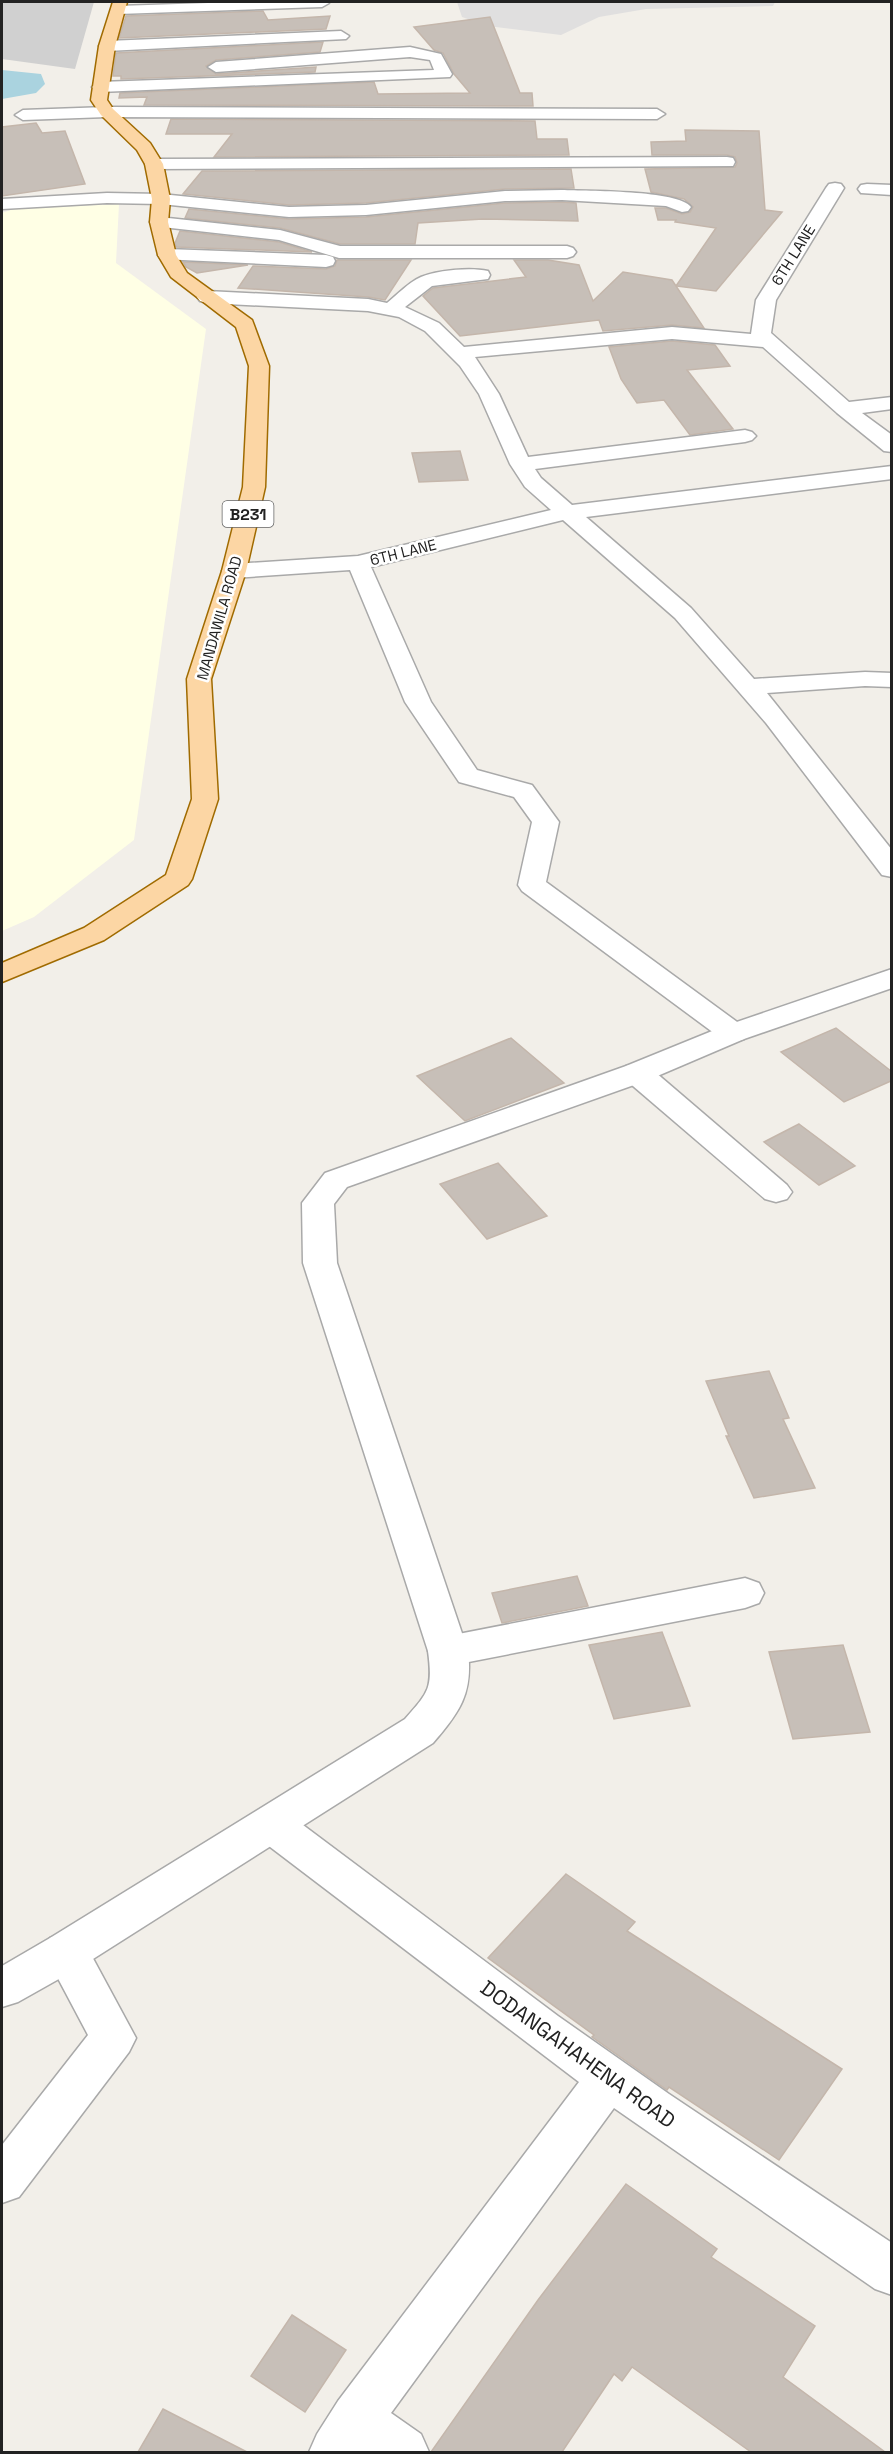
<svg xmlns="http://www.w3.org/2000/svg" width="893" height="2454" viewBox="0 0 893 2454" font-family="'Space Grotesk',sans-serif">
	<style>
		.residential { fill: #e0dfdf }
		.education { fill: #ffffe5 }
		.religious { fill: #d0d0d0 }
		.water { fill: #aad3df }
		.building { fill: #c7bfb8; stroke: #c4b6ab; stroke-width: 1.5 }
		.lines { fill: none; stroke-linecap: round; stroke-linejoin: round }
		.minor-casing { stroke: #a9a9a9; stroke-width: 3 }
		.tertiary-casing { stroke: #a9a9a9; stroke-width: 3 }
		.primary-casing { stroke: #a06b00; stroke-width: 3 }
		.minor { fill: #fff; fill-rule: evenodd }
		.tertiary { fill: #fff; fill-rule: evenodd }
		.primary { fill: #fcd6a4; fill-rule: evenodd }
		.labels { text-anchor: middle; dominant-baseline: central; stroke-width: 5; stroke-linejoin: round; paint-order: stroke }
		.far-street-label { font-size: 15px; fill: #222; stroke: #fff }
		.shield { fill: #fff; stroke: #646464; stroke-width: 1.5 }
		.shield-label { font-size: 16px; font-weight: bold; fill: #222 }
		.near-street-label { font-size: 21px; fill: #222; stroke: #fff }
	</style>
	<rect width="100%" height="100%" fill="#f2efe9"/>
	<!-- residential -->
	<polygon class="residential" points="457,2 775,2 773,6 646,9 599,17 561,35 488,26 462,17"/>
	<!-- education -->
	<polygon class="education" points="119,204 116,263 206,329 134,840 34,917 2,931 2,213 14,209"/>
	<!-- religious -->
	<polygon class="religious" points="2,2 94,2 75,69 2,59"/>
	<!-- water -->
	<polygon class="water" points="2,70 41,74 45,84 36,93 2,99"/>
	<!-- building -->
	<g class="building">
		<polygon points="263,11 268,20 330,16 326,29 119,38 126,16"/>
		<polygon points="490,17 520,93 532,93 533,106 144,105 147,97 119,98 120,93 374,82 378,94 470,93 454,74 443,53 434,50 414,27"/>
		<polygon points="323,42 320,52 216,60 206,66 216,74 316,67 315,72 121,79 121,76 113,76 116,53"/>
		<polygon points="171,119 535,121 537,139 567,139 569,155 214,157 232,134 166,134"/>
		<polygon points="36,123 42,133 65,131 85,184 2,196 2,127"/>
		<polygon points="685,130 759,131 765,210 782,212 716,291 676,286 716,228 675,222 676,220 658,220 655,208 666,208 682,214 690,212 693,207 684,199 651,192 645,169 735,167 737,163 735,157 727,155 652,155 651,142 686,141"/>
		<polygon points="571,169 574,188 505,189 366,203 289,205 183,194 202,171"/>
		<polygon points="562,202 576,203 578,221 483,219 418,223 415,244 340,244 280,228 185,218 189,209 289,219 366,217 505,203"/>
		<polygon points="180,231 279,242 312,252 176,247 175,243"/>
		<polygon points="337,260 411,260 385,300 368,297 238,288 253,266 326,269 335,266"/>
		<polygon points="514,260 548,260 579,265 593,301 623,272 672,280 704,328 672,325 603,331 599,320 460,336 423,296 433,288 526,277"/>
		<polygon points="183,262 248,265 197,273 186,267"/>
		<polygon points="672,341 715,345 730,366 687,370 733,429 690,435 664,400 637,403 621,379 609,347"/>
		<polygon points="460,451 468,480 419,482 412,453"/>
		<polygon points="836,1028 891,1071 891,1081 844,1102 781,1052"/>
		<polygon points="511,1038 564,1083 465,1121 417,1076"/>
		<polygon points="799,1124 855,1166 819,1185 764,1142"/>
		<polygon points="498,1163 547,1216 487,1239 440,1184"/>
		<polygon points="769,1371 789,1418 783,1419 815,1488 754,1498 726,1436 729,1436 706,1381"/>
		<polygon points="577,1576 588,1606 502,1623 492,1593"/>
		<polygon points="662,1632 690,1706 614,1719 589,1645"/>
		<polygon points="843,1645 870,1732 793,1739 769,1652"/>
		<polygon points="566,1874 635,1922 627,1931 842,2069 779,2160 669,2087 667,2090 592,2037 594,2035 488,1958"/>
		<polygon points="626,2184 717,2249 711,2257 815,2326 783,2377 885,2452 751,2452 632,2367 622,2381 614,2374 562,2452 431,2452 538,2300"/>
		<polygon points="292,2315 346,2350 305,2412 251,2376"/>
		<polygon points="163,2409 247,2452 138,2452"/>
	</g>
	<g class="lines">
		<defs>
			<g id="minor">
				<polygon points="238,2 329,3 322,7 118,14 111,10 118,6"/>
				<polygon points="341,31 349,36 346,39 107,51 99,46 107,41"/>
				<polygon points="410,47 441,54 452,74 450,77 100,92 92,87 100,82 434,70 430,60 410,57 216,72 208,67 216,62"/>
				<polygon points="107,107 657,109 665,114 657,119 107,117 23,120 15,115 23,110"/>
				<polygon points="727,157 733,158 735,162 733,166 154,169 148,168 145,164 148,160 154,159"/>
				<path d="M835 183 841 184 844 188 776 300 771 333 849 402 892 397V409L862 413 892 435V452L884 451 837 413 763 347 672 339 475 357 499 394 528 457 745 430 752 432 756 436 752 440 745 442 535 469 541 478 572 505 892 466V479L586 517 691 608 754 679 865 672 892 673V687L865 686 767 693 892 850V877L882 875 766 723 675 618 563 520 371 567 431 702 477 770 532 785 559 822 546 882 744 1027 748 1033 744 1039 733 1042 722 1039 522 891 518 885 532 822 514 797 459 782 405 702 350 570 234 578 226 576 222 571 226 566 234 564 358 556 551 510 525 487 510 464 479 394 460 366 425 331 399 317 368 311 207 303 200 301 197 297 200 293 207 291 368 299 387 303C397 295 409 282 421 277 437 270 471 267 488 271L490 275 488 279 432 286 405 307 439 323 464 347 672 327 751 334 756 300 826 188 829 184Z"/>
				<polygon points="867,184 892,185 892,195 861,193 858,189 861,185"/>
				<path d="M562 190C586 191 679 190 691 207L688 211 682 212 666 206 562 200 505 201 366 215 289 217 161 204 107 203 2 209V199L107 193 161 194 289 207 366 205 505 191Z"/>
				<polygon points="159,217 280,230 340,246 567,246 573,248 576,252 573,256 567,258 339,258 279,240 153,226 150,222 153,218"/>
				<polygon points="167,249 326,255 333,257 335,261 333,265 326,267 161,259 158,255 161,251"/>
				<polygon points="637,1064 648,1066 787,1185 792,1192 787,1199 776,1202 765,1199 626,1080 622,1073 626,1066"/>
				<polygon points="745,1578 759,1583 764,1593 759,1603 745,1608 448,1666 434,1662 428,1651 434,1640 448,1636"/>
				<polygon points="272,1807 287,1813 558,2016 669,2094 892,2243 892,2295 875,2289 614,2108 391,2413 421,2434 429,2452 309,2452 317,2434 338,2401 579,2082 257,1837 251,1825 257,1813"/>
				<polygon points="66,1933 82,1938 136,2038 129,2052 19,2197 2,2203 2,2145 88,2035 44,1952 50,1938"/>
			</g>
			<path id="tertiary" d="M892 969V988L744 1039 648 1080 347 1187 334 1204 337 1263 468 1651C473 1693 460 1712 433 1743L82 1966 18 2002 2 2007V1966L50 1938 405 1719C429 1692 433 1688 428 1651L303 1263 302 1203 325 1173 626 1066 722 1027Z"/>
			<polygon id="primary" points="113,2 127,2 115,46 107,100 113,109 150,143 163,164 170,199 168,222 176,255 187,273 252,320 269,366 265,487 246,571 211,679 218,799 192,879 188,885 104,940 2,982 2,963 84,928 166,875 192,799 187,679 222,571 243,487 249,366 236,327 171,277 158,255 150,222 152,199 145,164 137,150 101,115 91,100 99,46"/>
		</defs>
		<!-- minor casing -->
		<use href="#minor" class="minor-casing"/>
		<!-- tertiary casing -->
		<use href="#tertiary" class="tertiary-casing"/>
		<!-- primary casing -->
		<use href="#primary" class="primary-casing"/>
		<!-- minor -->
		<use href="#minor" class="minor"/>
		<!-- tertiary -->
		<use href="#tertiary" class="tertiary"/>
		<!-- primary -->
		<use href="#primary" class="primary"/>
	</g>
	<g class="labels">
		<!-- far-street labels -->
		<g class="far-street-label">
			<text transform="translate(793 255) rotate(-58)">6TH LANE</text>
			<text transform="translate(403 552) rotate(-14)">6TH LANE</text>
			<text transform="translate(219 618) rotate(-74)">MANDAWILA ROAD</text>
		</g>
		<!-- shield labels -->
		<rect class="shield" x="222.5" y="501" width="51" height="26" rx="4.5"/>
		<g class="shield-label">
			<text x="248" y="514">B231</text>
		</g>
		<!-- near-street labels -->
		<g class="near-street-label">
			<text transform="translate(578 2054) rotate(36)">DODANGAHAHENA ROAD</text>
		</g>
	</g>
	<!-- border -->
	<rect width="893" height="2454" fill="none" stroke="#222222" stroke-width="6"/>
</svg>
